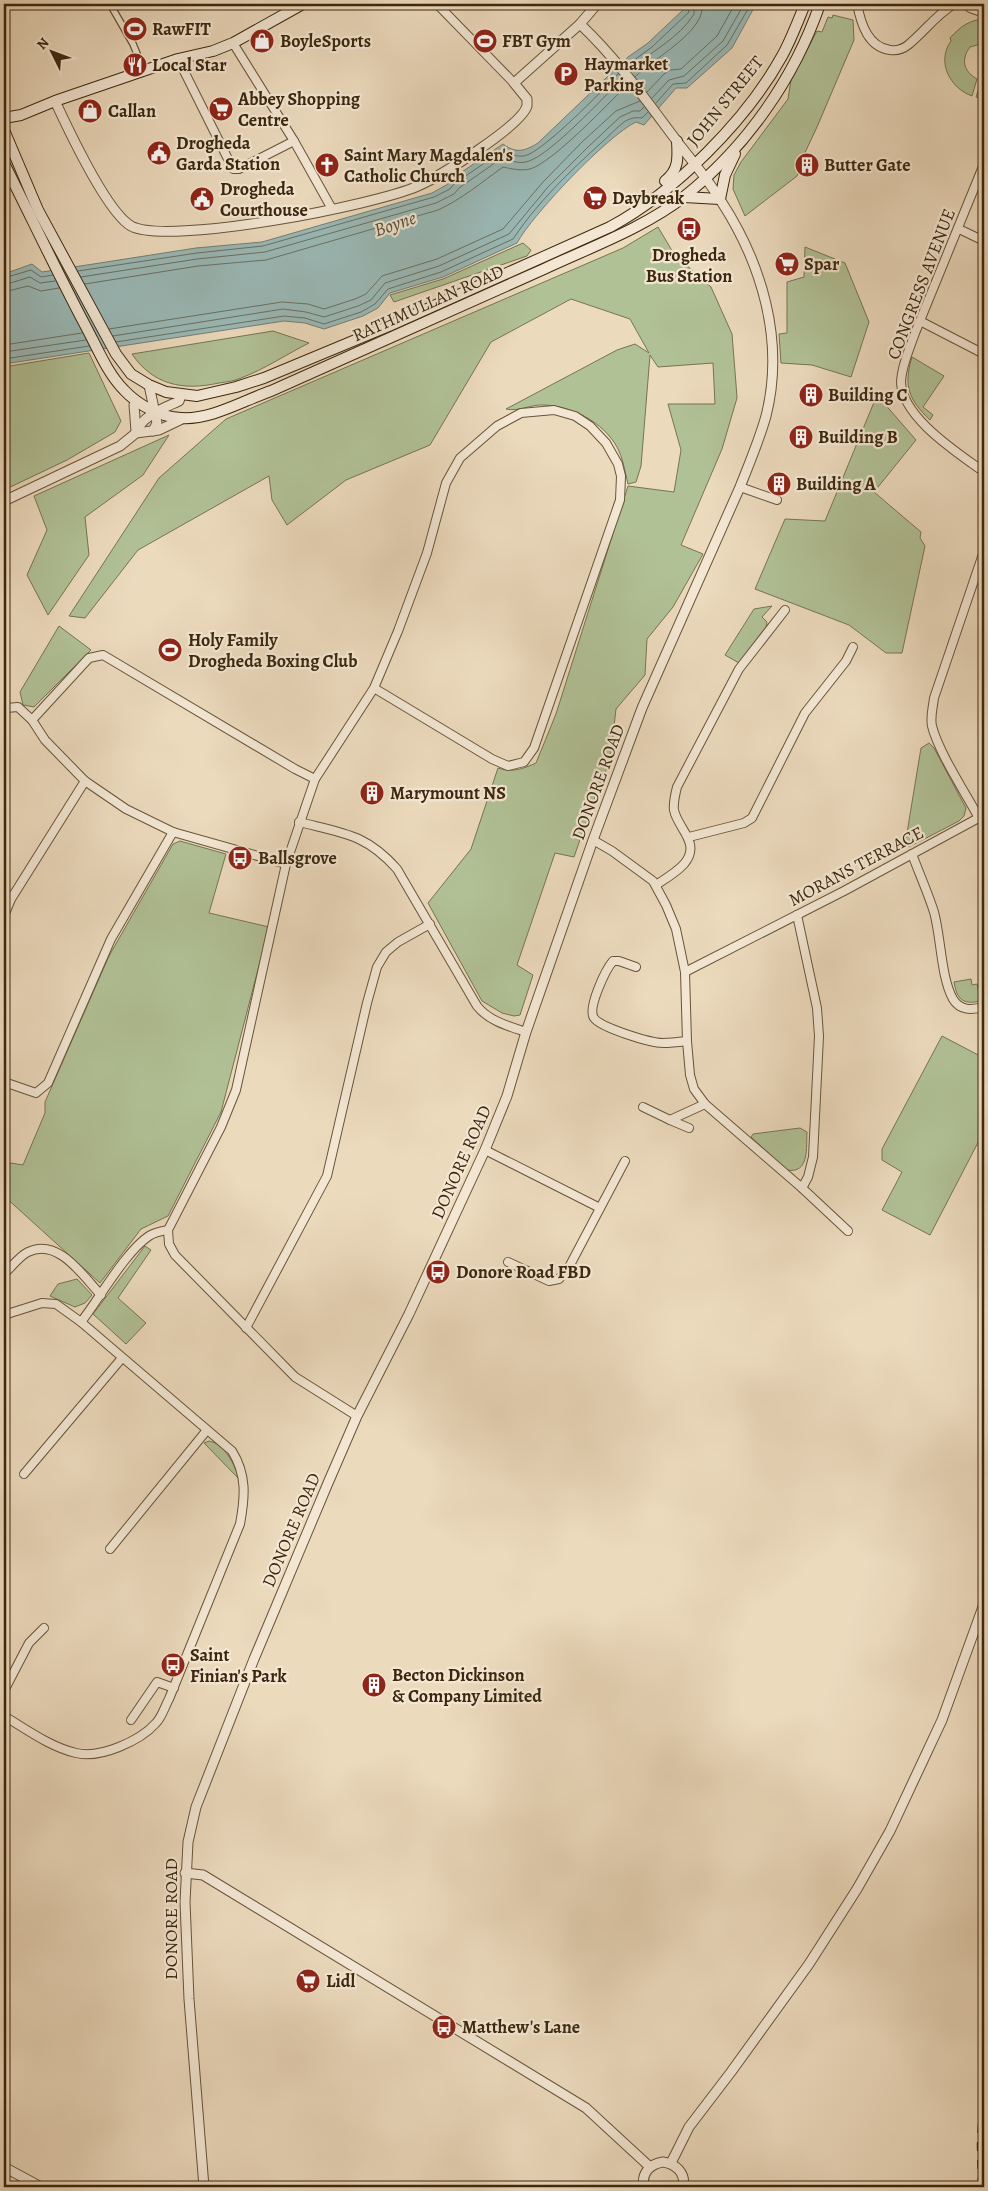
<svg xmlns="http://www.w3.org/2000/svg" width="988" height="2191" viewBox="0 0 988 2191" font-family="Alegreya,serif">
	<style>
		.green { fill: #b1c196; stroke: #767452 }
		.water { fill: #9abab8; stroke: #747f74 }
		.lines { fill: none; stroke-linecap: round; stroke-linejoin: round }
		.shore { stroke: #6b7062; stroke-width: 1 }
		.pedestrian-casing { stroke: #685439; stroke-width: 8 }
		.minor-casing { stroke: #685439; stroke-width: 10 }
		.tertiary-casing { stroke: #685439; stroke-width: 11 }
		.secondary-casing { stroke: #3c270d; stroke-width: 12 }
		.pedestrian { stroke: #f3e7d4; stroke-width: 5.5 }
		.minor { stroke: #f3e7d4; stroke-width: 8 }
		.tertiary { stroke: #f3e7d4; stroke-width: 9 }
		.secondary { stroke: #f3e7d4; stroke-width: 10 }
		.rail { stroke: #3c270d; stroke-width: 2.5; stroke-dasharray: 9 9; stroke-linecap: butt }
		.labels { text-anchor: middle; dominant-baseline: central; stroke-width: 4.5; stroke-linejoin: round; paint-order: stroke }
		.poi-label { font-size: 18px; font-weight: bold; fill: #3c270d; stroke: #f3e7d4; text-anchor: start }
		.street-label { font-size: 18px; fill: #3c270d; stroke: #f3e7d4 }
		.water-label { font-size: 19px; font-style: italic; fill: #544c38; stroke: #f3e7d4 }
	</style>
	<rect width="100%" height="100%" fill="#ecdabd"/>
	<filter id="stains"><feTurbulence type="fractalNoise" baseFrequency=".004" numOctaves="4"/><feColorMatrix values="0 0 0 0 .2 0 0 0 0 .09 0 0 0 0 .02 0 0 0 .5 -.17"/></filter>
	<radialGradient id="worn" r=".72"><stop offset=".6" stop-color="#630" stop-opacity="0"/><stop offset="1" stop-color="#630" stop-opacity=".3"/></radialGradient>
	<!-- green -->
	<g class="green">
		<polygon points="833,15 853,20 854,40 817,127 801,161 803,165 797,176 745,216 733,189 734,175 741,162 788,99 791,80 817,31 822,32 828,17 832,18"/>
		<path d="M984 19V43L970 47C961 59 963 71 977 79L972 96C950 88 936 62 951 41L950 38C960 27 969 20 984 19Z"/>
		<polygon points="982,79 984,79 984,99 976,97"/>
		<path d="M658 227 674 254 711 287 732 334 736 384 737 398 722 449 681 545 703 554 673 607 647 639 645 675 616 709 610 761 595 797 574 857 555 853 517 965 533 975 520 1015 514 1016 502 1013 482 1001 428 903 471 849 498 768C511 773 523 769 536 763L556 714 628 486 674 492 681 450 668 404H715L713 363 658 367 650 355 641 466 636 482 628 484C625 472 623 458 617 447 603 422 572 406 544 405 531 404 519 412 506 409L617 350 635 344 649 353 630 319 571 299 491 342 430 445 346 480 287 525 272 500 269 476 138 550 85 618 69 616 159 478 226 419 623 248Z"/>
		<polygon points="523,243 531,250 527,256 394,302 390,295 443,279"/>
		<polygon points="805,247 845,263 869,322 851,377 812,365 781,363 779,334 787,333 787,282 804,277"/>
		<path d="M273 331 309 343C287 354 265 369 241 378 235 381 226 382 219 383 183 391 153 385 132 354Z"/>
		<polygon points="89,353 121,421 115,432 67,460 4,490 4,367"/>
		<path d="M912 357 944 376 923 407 933 415 930 420C909 400 903 386 912 357Z"/>
		<polygon points="877,395 916,440 874,492 921,532 920,538 925,546 902,653 886,653 849,625 755,589 785,519 825,521"/>
		<polygon points="169,435 143,475 85,517 89,555 48,615 27,575 47,530 34,496"/>
		<polygon points="772,606 762,617 767,622 766,628 739,663 725,655 754,609"/>
		<polygon points="59,626 91,650 34,707 23,705 20,692"/>
		<polygon points="929,743 934,748 966,808 964,816 959,821 909,847 906,844 906,839 921,748"/>
		<polygon points="180,841 226,854 209,913 269,927 221,1112 168,1216 141,1229 100,1283 4,1196 4,1171 11,1163 23,1165 45,1113 45,1102 109,956 173,844"/>
		<path d="M971 979 972 985 977 984 981 1001C962 1005 957 999 954 982Z"/>
		<polygon points="942,1036 984,1058 984,1131 930,1235 882,1210 902,1172 882,1160 882,1149"/>
		<path d="M800 1128 807 1132C806 1147 810 1174 787 1170L751 1137 753 1134Z"/>
		<polygon points="145,1246 151,1250 118,1298 146,1323 126,1344 93,1314"/>
		<polygon points="77,1279 92,1295 85,1303 75,1307 50,1296 58,1284"/>
		<path d="M209 1441C225 1444 235 1465 239 1479L204 1443Z"/>
	</g>
	<!-- water -->
	<path class="water" d="M684 4H756L732 48 687 88H676L644 125 636 122C608 135 532 215 517 243L443 277 390 293 378 308 363 316 324 329 305 323 284 321 4 364V274L32 264 42 272 196 248 262 242 432 193 448 184 447 182 503 144C516 154 525 151 538 143L628 57 648 43 684 9 681 6Z"/>
	<g class="lines">
		<!-- shore -->
		<g class="shore">
			<polyline points="626,66 652,47 689,12 686,4"/>
			<path d="M630 71C650 51 679 39 694 14V4"/>
			<path d="M635 77C652 59 707 31 702 4"/>
			<polyline points="647,92 664,74 670,70 681,69 717,36 735,4"/>
			<polyline points="652,98 669,80 684,76 723,41 744,4"/>
			<polyline points="656,103 673,84 686,83 727,45 751,4"/>
			<path d="M78 271 197 253 263 246 434 197 450 189 454 184 502 151C510 153 515 157 524 156 542 153 603 90 618 74"/>
			<path d="M81 277 197 259 265 252 436 203 454 194 459 188 502 158C511 160 519 165 529 161 551 154 604 97 622 79"/>
			<polyline points="4,278 31,270 41,277 53,275"/>
			<path d="M85 284 198 266 266 260 438 210C462 199 482 182 503 167 512 169 521 171 530 169 552 163 609 103 627 85"/>
			<polyline points="4,285 30,277 40,283 55,281"/>
			<polyline points="4,292 28,286 41,291 59,288"/>
			<polyline points="109,329 282,302 308,304 324,309 355,299 366,294 382,276 437,259 503,229 543,182 582,142 616,111 640,101"/>
			<polyline points="113,336 283,309 306,312 324,317 358,306 371,300 385,283 439,266 509,234 548,187 587,148 620,117 633,111 640,111 644,107"/>
			<path d="M116 342 284 316 305 318 324 324 361 312 375 304 388 289 441 272 513 239C536 204 570 171 601 143 609 136 616 128 624 122 630 118 636 117 642 118L648 112"/>
			<polyline points="4,345 82,333"/>
			<polyline points="4,352 86,340"/>
			<polyline points="4,359 89,346"/>
		</g>
		<defs>
			<polyline id="pedestrian" points="110,4 133,44 144,71"/>
			<g id="minor">
				<polyline points="437,4 514,83"/>
				<path d="M857 4C861 24 868 47 890 50 897 51 903 49 908 45 924 32 936 15 954 4"/>
				<polyline points="967,4 970,8 984,13"/>
				<polyline points="233,43 294,141 332,209"/>
				<polyline points="178,59 233,169 239,169 294,141"/>
				<path d="M984 164 915 333C910 348 902 364 901 381 901 417 958 453 984 472"/>
				<polyline points="959,229 984,241"/>
				<polyline points="920,321 984,354"/>
				<polyline points="740,487 777,500"/>
				<polyline points="4,710 6,708 18,707 32,720 45,740 85,781 126,809 173,832 286,864"/>
				<polyline points="32,720 89,658 103,655 295,769 315,779"/>
				<path d="M979 818C966 794 938 751 932 726 930 717 933 707 934 698L984 551"/>
				<path d="M299 822C343 833 366 834 397 869L477 1006C489 1021 508 1026 526 1032"/>
				<polyline points="689,837 744,823 752,818 805,713 846,661 853,647"/>
				<polyline points="593,840 612,851 653,881 666,905 676,929 685,972 687,1041 690,1075 694,1089 705,1104 802,1188 848,1231"/>
				<path d="M912 854C919 873 928 893 934 912 941 937 941 978 953 999 960 1011 972 1010 984 1007"/>
				<path d="M656 885C665 879 677 872 684 864 702 843 677 828 674 810 673 803 675 795 677 787L739 669 785 610"/>
				<polyline points="797,915 817,1008 819,1036 813,1157 808,1177 802,1188"/>
				<polyline points="4,916 11,899 85,781"/>
				<path d="M636 967 619 961H613C606 969 587 1008 594 1018 601 1028 651 1043 663 1043 671 1043 679 1042 687 1041"/>
				<polyline points="685,972 844,891 984,815"/>
				<polyline points="4,1082 36,1093 48,1083 111,939 173,832"/>
				<polyline points="643,1107 670,1120 705,1104"/>
				<polyline points="670,1120 689,1128"/>
				<polyline points="485,1150 600,1208"/>
				<polyline points="508,1262 549,1281 559,1279 569,1267 625,1161"/>
				<path d="M7 1271C13 1265 20 1256 28 1252 58 1237 83 1276 101 1295"/>
				<path d="M4 1315 42 1303 56 1304 81 1322 232 1451C247 1475 245 1497 240 1524L169 1699C165 1706 162 1717 156 1723 140 1741 100 1759 76 1753 50 1747 26 1729 4 1716"/>
				<path d="M81 1322C99 1299 126 1251 149 1236 155 1232 162 1231 168 1230"/>
				<polyline points="246,1328 327,1176 367,1003 377,967 386,952 398,942 430,924"/>
				<polyline points="357,1416 295,1377 175,1255 169,1244 168,1230 221,1127 236,1090 286,864 315,779 374,688 398,631 427,553 446,483 460,458 497,426 521,413 554,410 575,416 590,426 606,443 618,464 621,476 620,500 534,748 524,762 508,766 492,759 374,688"/>
				<polyline points="24,1474 122,1358"/>
				<polyline points="110,1549 207,1430"/>
				<polyline points="4,1691 29,1643 44,1628"/>
				<polyline points="131,1720 157,1682 174,1688"/>
			</g>
			<g id="tertiary">
				<path d="M55 101C68 129 107 212 131 226 168 246 376 205 418 186 439 177 521 126 527 106 527 104 527 101 527 99L514 83 580 24 597 4"/>
				<polyline points="149,385 157,423 153,431"/>
				<polyline points="136,431 134,405 137,401"/>
				<path d="M136 433C141 416 164 408 179 401L181 395"/>
				<polyline points="4,501 120,446 136,433 159,430 184,418"/>
				<polyline points="185,1873 203,1875 586,2108 650,2167"/>
				<polyline points="671,2163 689,2127 731,2072 809,1964 857,1889 890,1831 942,1720 984,1604"/>
				<polyline points="4,2167 41,2187"/>
				<path d="M204 2187 189 1999 185 1902 188 1842 196 1807 254 1659 328 1483 357 1416 409 1314 485 1150 507 1096 526 1032 593 840 642 708 740 487C749 464 759 441 766 416 785 341 762 264 721 201 708 179 691 160 676 140 646 100 617 59 580 24"/>
				<path d="M644 2187C641 2173 650 2164 663 2162 676 2164 686 2173 683 2187"/>
			</g>
			<g id="secondary">
				<polyline points="4,118 21,115 55,101 178,59 213,51 233,43 303,4"/>
				<path d="M4 130 38 210 116 354 131 374 149 385 166 392 197 396 236 387 264 378 389 326 610 227C675 192 746 121 782 56 791 40 798 21 805 4"/>
				<path d="M4 163C31 217 57 272 85 325 97 347 107 373 124 390 138 405 160 417 181 418 211 420 242 401 271 391 362 350 453 310 544 269 591 247 644 228 685 196 747 146 794 79 820 4"/>
				<path d="M665 181C679 170 678 158 677 141"/>
				<polyline points="684,197 720,199 725,175 735,154"/>
			</g>
		</defs>
		<!-- pedestrian casing -->
		<use href="#pedestrian" class="pedestrian-casing"/>
		<!-- minor casing -->
		<use href="#minor" class="minor-casing"/>
		<!-- tertiary casing -->
		<use href="#tertiary" class="tertiary-casing"/>
		<!-- secondary casing -->
		<use href="#secondary" class="secondary-casing"/>
		<!-- pedestrian -->
		<use href="#pedestrian" class="pedestrian"/>
		<!-- minor -->
		<use href="#minor" class="minor"/>
		<!-- tertiary -->
		<use href="#tertiary" class="tertiary"/>
		<!-- secondary -->
		<use href="#secondary" class="secondary"/>
		<!-- rail -->
		<polyline class="rail" points="979,2187 978,2145 984,2014"/>
	</g>
	<!-- icons -->
	<defs>
		<symbol id="stadium-disc" viewBox="-11 -11 22 22"><circle r="9.5" fill="#8f2418" stroke="#f3e7d4"/><path d="M0-5a6.5 5 0 1 0 0 10a6.5 5 0 1 0 0-10ZM-3.5-1.8h7v3.6h-7Z" fill="#fff"/></symbol>
		<symbol id="shop-disc" viewBox="-11 -11 22 22"><circle r="9.5" fill="#8f2418" stroke="#f3e7d4"/><path d="M-5-2.5h2.3a2.7 3.5 0 0 1 5.4 0H5L5.5 6h-11ZM-1.5-2.5h3a1.5 2.3 0 0 0-3 0Z" fill="#fff"/></symbol>
		<symbol id="restaurant-disc" viewBox="-11 -11 22 22"><circle r="9.5" fill="#8f2418" stroke="#f3e7d4"/><path d="M-5-6h1v4h1v-4h1v4h1v-4h1v5L-1.5 .5V6h-2V.5L-5-1ZM5-6V6H3V1.5H1.5Q1.5-4 5-6Z" fill="#fff"/></symbol>
		<symbol id="parking-disc" viewBox="-11 -11 22 22"><circle r="9.5" fill="#8f2418" stroke="#f3e7d4"/><path d="M-3.5-5.5H1a3.5 3.5 0 0 1 0 7H-1V5.5H-3.5ZM-1-3.4V-.6H.8a1.4 1.4 0 0 0 0-2.8Z" fill="#fff"/></symbol>
		<symbol id="supermarket-disc" viewBox="-11 -11 22 22"><circle r="9.5" fill="#8f2418" stroke="#f3e7d4"/><path d="M-6-5.5h2.5l.6 2H6L4.5 2H-2.5L-4.4-4H-6ZM-1.5 3.2a1.3 1.3 0 1 0 .1 0ZM3 3.2a1.3 1.3 0 1 0 .1 0Z" fill="#fff"/></symbol>
		<symbol id="civic-disc" viewBox="-11 -11 22 22"><circle r="9.5" fill="#8f2418" stroke="#f3e7d4"/><path d="M-.6-6.5H3V-4.5H.6V-3L4-1V1h2V6H-6V1h2V-1L-.6-3ZM-1.2 2.5V6h2.4V2.5Z" fill="#fff"/></symbol>
		<symbol id="church-disc" viewBox="-11 -11 22 22"><circle r="9.5" fill="#8f2418" stroke="#f3e7d4"/><path d="M-1.2-6h2.4v3.5h3.3v2.4h-3.3V6h-2.4V-.1h-3.3v-2.4h3.3Z" fill="#fff"/></symbol>
		<symbol id="building-disc" viewBox="-11 -11 22 22"><circle r="9.5" fill="#8f2418" stroke="#f3e7d4"/><path d="M-4-6H4V6H1V3H-1V6H-4ZM-2.5-4.3h1.7v1.8h-1.7ZM.8-4.3h1.7v1.8H.8ZM-2.5-1h1.7V.8h-1.7ZM.8-1h1.7V.8H.8Z" fill="#fff"/></symbol>
		<symbol id="bus-disc" viewBox="-11 -11 22 22"><circle r="9.5" fill="#8f2418" stroke="#f3e7d4"/><path d="M-5-6H5V4H4V6H2V4H-2V6H-4V4H-5ZM-3.5-4V0h7V-4ZM-3.5 1.2v1.5H-2V1.2ZM2 1.2v1.5H3.5V1.2Z" fill="#fff"/></symbol>
	</defs>
	<g fill-rule="evenodd">
		<use href="#stadium-disc" x="121" y="15" width="28" height="28"/>
		<use href="#shop-disc" x="248" y="27" width="28" height="28"/>
		<use href="#stadium-disc" x="471" y="27" width="28" height="28"/>
		<use href="#restaurant-disc" x="121" y="51" width="28" height="28"/>
		<use href="#parking-disc" x="552" y="60" width="28" height="28"/>
		<use href="#supermarket-disc" x="207" y="95" width="28" height="28"/>
		<use href="#shop-disc" x="76" y="97" width="28" height="28"/>
		<use href="#civic-disc" x="145" y="139" width="28" height="28"/>
		<use href="#church-disc" x="313" y="151" width="28" height="28"/>
		<use href="#building-disc" x="793" y="151" width="28" height="28"/>
		<use href="#supermarket-disc" x="581" y="184" width="28" height="28"/>
		<use href="#civic-disc" x="188" y="185" width="28" height="28"/>
		<use href="#bus-disc" x="675" y="215" width="28" height="28"/>
		<use href="#supermarket-disc" x="773" y="250" width="28" height="28"/>
		<use href="#building-disc" x="797" y="381" width="28" height="28"/>
		<use href="#building-disc" x="787" y="423" width="28" height="28"/>
		<use href="#building-disc" x="765" y="470" width="28" height="28"/>
		<use href="#stadium-disc" x="156" y="636" width="28" height="28"/>
		<use href="#building-disc" x="358" y="779" width="28" height="28"/>
		<use href="#bus-disc" x="226" y="844" width="28" height="28"/>
		<use href="#bus-disc" x="424" y="1258" width="28" height="28"/>
		<use href="#bus-disc" x="159" y="1651" width="28" height="28"/>
		<use href="#building-disc" x="360" y="1671" width="28" height="28"/>
		<use href="#supermarket-disc" x="294" y="1967" width="28" height="28"/>
		<use href="#bus-disc" x="430" y="2013" width="28" height="28"/>
	</g>
	<g class="labels">
		<!-- poi labels -->
		<g class="poi-label">
			<text x="152" y="29">RawFIT</text>
			<text x="280" y="41">BoyleSports</text>
			<text x="502" y="41">FBT Gym</text>
			<text x="584" y="64">Haymarket<tspan x="584" dy="21">Parking</tspan></text>
			<text x="152" y="65">Local Star</text>
			<text x="238" y="99">Abbey Shopping<tspan x="238" dy="21">Centre</tspan></text>
			<text x="108" y="111">Callan</text>
			<text x="176" y="143">Drogheda<tspan x="176" dy="21">Garda Station</tspan></text>
			<text x="344" y="155">Saint Mary Magdalen's<tspan x="344" dy="21">Catholic Church</tspan></text>
			<text x="824" y="165">Butter Gate</text>
			<text x="220" y="189">Drogheda<tspan x="220" dy="21">Courthouse</tspan></text>
			<text x="612" y="198">Daybreak</text>
			<text x="689" y="255" text-anchor="middle">Drogheda<tspan x="689" dy="21">Bus Station</tspan></text>
			<text x="804" y="264">Spar</text>
			<text x="828" y="395">Building C</text>
			<text x="818" y="437">Building B</text>
			<text x="796" y="484">Building A</text>
			<text x="188" y="640">Holy Family<tspan x="188" dy="21">Drogheda Boxing Club</tspan></text>
			<text x="390" y="793">Marymount NS</text>
			<text x="258" y="858">Ballsgrove</text>
			<text x="456" y="1272">Donore Road FBD</text>
			<text x="190" y="1655">Saint<tspan x="190" dy="21">Finian's Park</tspan></text>
			<text x="392" y="1675">Becton Dickinson<tspan x="392" dy="21">&amp; Company Limited</tspan></text>
			<text x="326" y="1981">Lidl</text>
			<text x="462" y="2027">Matthew's Lane</text>
		</g>
		<!-- street labels -->
		<g class="street-label">
			<text transform="translate(725 101) rotate(-51)">JOHN STREET</text>
			<text transform="translate(921 284) rotate(-69)">CONGRESS AVENUE</text>
			<text transform="translate(428 303) rotate(-24)">RATHMULLAN ROAD</text>
			<text transform="translate(598 782) rotate(-70)">DONORE ROAD</text>
			<text transform="translate(856 866) rotate(-28)">MORANS TERRACE</text>
			<text transform="translate(461 1162) rotate(-66)">DONORE ROAD</text>
			<text transform="translate(291 1530) rotate(-67)">DONORE ROAD</text>
			<text transform="translate(171 1919) rotate(-90)">DONORE ROAD</text>
		</g>
		<!-- water labels -->
		<g class="water-label">
			<text transform="translate(395 224) rotate(-19)">Boyne</text>
		</g>
	</g>
	<!-- margin -->
	<rect width="988" height="2191" fill="none" stroke="#ecdabd" stroke-width="20"/>
	<rect x="5" y="5" width="978" height="2181" fill="none" stroke="#3c270d" stroke-width="2.5"/>
	<rect x="10" y="10" width="968" height="2171" fill="none" stroke="#3c270d"/>
	<!-- north arrow -->
	<g transform="translate(52 52) rotate(312)" stroke="#f3e7d4" stroke-width="4" paint-order="stroke">
	<path d="M0-4L9 19L0 12L-9 19Z" fill="#3c270d"/>
	<text y="-8" font-size="14" font-weight="bold" text-anchor="middle" fill="#3c270d">N</text>
	</g>
	<rect width="100%" height="100%" filter="url(#stains)"/>
	<rect width="100%" height="100%" fill="url(#worn)"/>
</svg>
